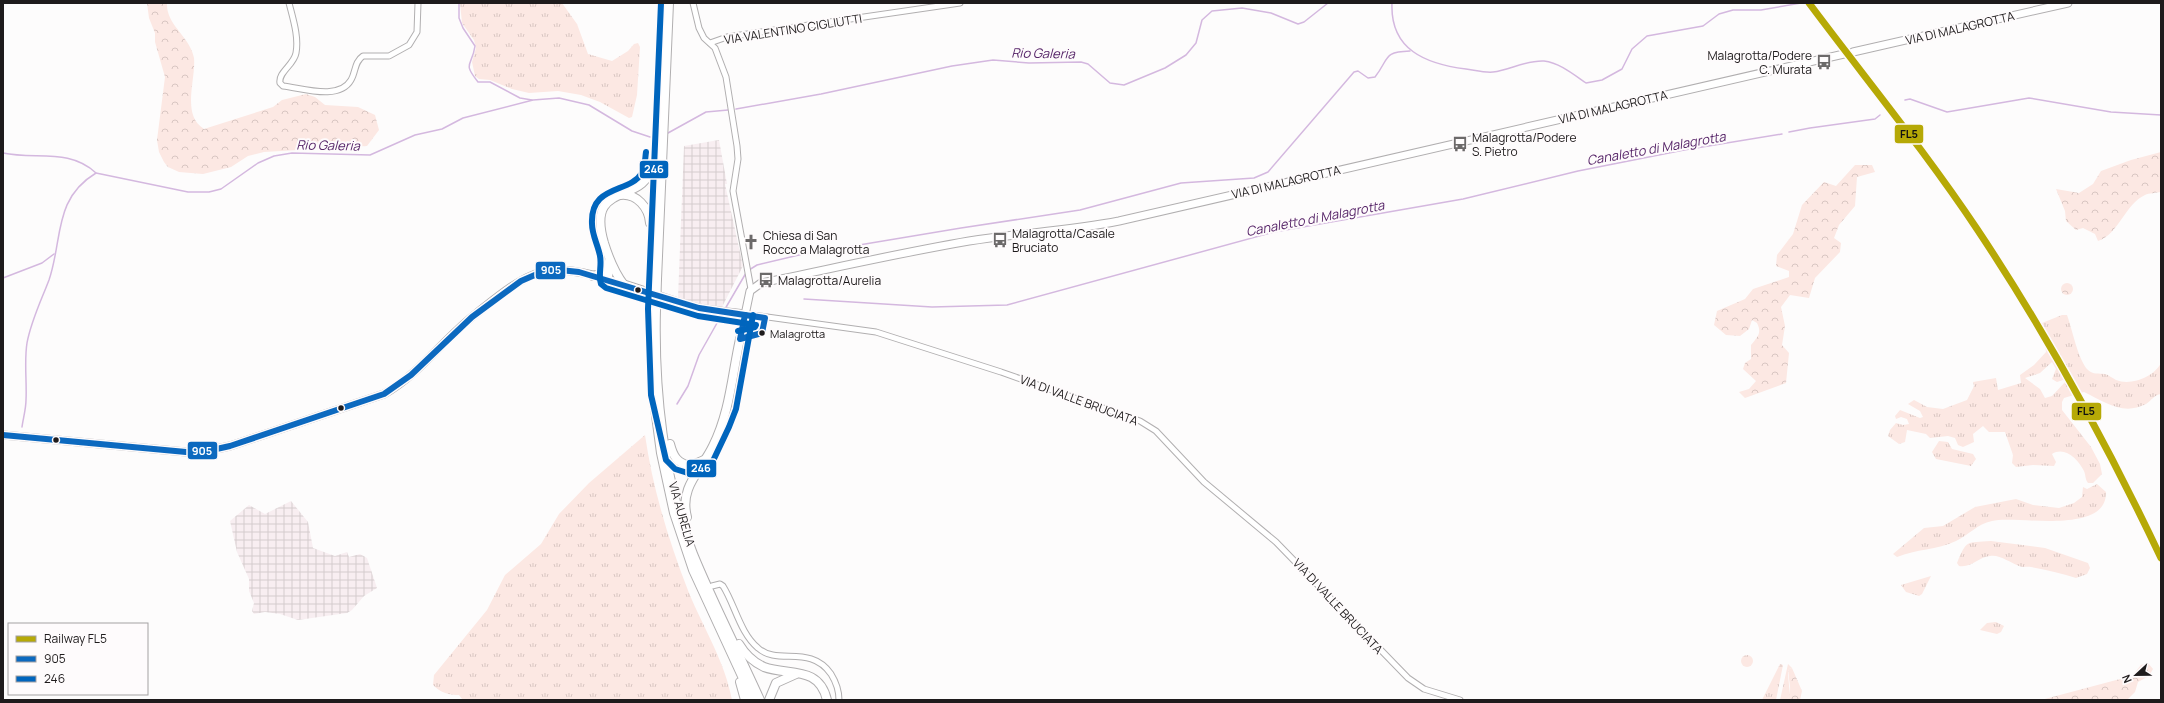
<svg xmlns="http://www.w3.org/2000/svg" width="2164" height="703" viewBox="0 0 2164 703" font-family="Manrope,sans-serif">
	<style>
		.industrial { fill: url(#industrial-grid) }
		.grass { fill: url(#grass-tufts); fill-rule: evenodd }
		.forest { fill: url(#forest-crowns) }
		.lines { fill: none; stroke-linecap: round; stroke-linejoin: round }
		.stream { stroke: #d4b8df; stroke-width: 1.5 }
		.minor-casing { stroke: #b1afb0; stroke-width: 7 }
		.secondary-casing { stroke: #b1afb0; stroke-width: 9 }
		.trunk-casing { stroke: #b1afb0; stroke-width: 10 }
		.minor { stroke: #fff; stroke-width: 5 }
		.secondary { stroke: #fff; stroke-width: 7 }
		.trunk { stroke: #fff; stroke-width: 8 }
		.trunk-bridge-casing { stroke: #b1afb0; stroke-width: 10; stroke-linecap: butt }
		.trunk-bridge { stroke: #fff; stroke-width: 8 }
		.bus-1-casing { stroke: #fefbfc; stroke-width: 9 }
		.bus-2-casing { stroke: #fefbfc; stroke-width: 9 }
		.bus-1 { stroke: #0c69bf; stroke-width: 6 }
		.bus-2 { stroke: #0065bd; stroke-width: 6 }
		.rail-1-casing { stroke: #fefbfc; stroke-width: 10 }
		.rail-1 { stroke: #b6a906; stroke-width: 7 }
		.bus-dot { fill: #1e1b1c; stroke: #fefbfc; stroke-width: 1.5 }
		.labels { text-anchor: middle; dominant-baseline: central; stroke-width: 4; stroke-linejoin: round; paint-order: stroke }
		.bus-label { font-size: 11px; fill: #1e1b1c; stroke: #fefbfc; text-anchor: start }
		.street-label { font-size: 12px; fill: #1e1b1c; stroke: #fefbfc }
		.poi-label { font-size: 12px; fill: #1e1b1c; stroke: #fefbfc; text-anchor: start }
		.water-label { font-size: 13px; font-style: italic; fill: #572669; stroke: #fefbfc }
		.line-badge { stroke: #fefbfc; stroke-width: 1.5 }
		.badge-label { font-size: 11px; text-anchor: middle; font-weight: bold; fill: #fff }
		.pale-badge-label { font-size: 11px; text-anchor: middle; font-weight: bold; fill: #111 }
	</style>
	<defs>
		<pattern id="industrial-grid" width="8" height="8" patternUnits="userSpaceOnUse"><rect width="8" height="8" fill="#f8eef1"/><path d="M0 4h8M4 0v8" fill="none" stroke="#d4ccce"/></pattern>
		<pattern id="grass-tufts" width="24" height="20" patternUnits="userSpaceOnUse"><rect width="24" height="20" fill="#fce8e3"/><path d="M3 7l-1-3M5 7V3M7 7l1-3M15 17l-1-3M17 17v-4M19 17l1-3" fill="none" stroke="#d8c6c2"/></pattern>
		<pattern id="forest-crowns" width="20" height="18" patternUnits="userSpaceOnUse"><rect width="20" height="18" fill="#fce8e3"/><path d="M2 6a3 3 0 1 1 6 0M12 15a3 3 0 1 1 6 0" fill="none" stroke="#d8c6c2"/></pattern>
	</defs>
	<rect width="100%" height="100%" fill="#fdfcfc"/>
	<!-- industrial -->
	<g class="industrial">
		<polygon points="719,140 727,184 725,184 743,266 721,309 678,298 684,146"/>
		<polygon points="291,501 308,522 313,548 335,556 347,552 349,557 360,554 367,558 377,588 364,596 352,610 347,613 298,620 280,614 265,612 254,614 252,611 254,603 249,591 249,579 237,552 230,521 249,505 265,514"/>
	</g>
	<!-- grass -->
	<g class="grass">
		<polygon points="460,3 562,3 577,24 588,54 612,61 628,51 634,44 638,43 640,47 637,95 632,117 629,118 600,102 581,95 558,91 529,93 512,89 490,80 479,79 475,76 472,62 476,48 474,40 462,23"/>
		<path d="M2062 315H2067C2072 328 2078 360 2088 370 2093 375 2099 373 2105 374 2109 375 2112 378 2116 380 2131 386 2154 377 2161 363V394C2154 395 2152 400 2146 404 2123 416 2105 402 2084 392L2064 398 2062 402V410L2091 447 2100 464 2102 474 2093 483H2088C2085 479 2086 476 2084 471 2078 459 2065 446 2052 454L2056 462 2054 466 2033 465 2016 467 2012 463 2013 455 2005 432H1989L1983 426 1973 434 1974 442 1963 447 1958 445 1955 438 1948 436 1930 438 1926 434 1907 430 1905 442 1899 444 1888 436 1890 430 1896 423 1903 425 1909 424 1907 419 1901 417 1896 419 1895 416 1900 410 1920 418 1923 417 1920 411 1908 404 1914 400 1927 407 1943 409 1967 400 1974 386 1973 382 1996 378 1998 390 2021 383 2020 375 2034 365 2046 352 2042 323ZM2052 362 2056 369 2052 379 2057 382 2063 380 2066 381 2052 396 2045 398 2040 389 2025 378 2040 373Z"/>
		<path d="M645 435C653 490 669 542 689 593 704 629 725 662 732 700H460L462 699 459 695C449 695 441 693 433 685L434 675 487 610 505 575 541 544 559 514 589 483Z"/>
		<polygon points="1939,441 1948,442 1952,449 1973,454 1976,459 1971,466 1936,459 1932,452"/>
		<path d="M2097 484 2106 492C2107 536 2016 515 1992 521 1977 524 1969 535 1956 541 1937 550 1916 549 1897 557L1893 554 1924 528 1943 526 1975 507 2016 499 2033 505 2059 508 2074 503 2082 497 2083 487 2087 489Z"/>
		<path d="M1991 541 2045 548 2088 563 2090 568 2087 574 2076 578C2061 573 2047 570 2031 567 2027 566 2023 568 2019 566 2011 563 1999 554 1990 556 1978 557 1972 568 1959 566L1957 563C1967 539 1966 543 1991 541Z"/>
		<polygon points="1931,576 1922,594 1919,596 1906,592 1901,585"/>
		<polygon points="1996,622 2004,626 2001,632 1997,634 1980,630 1987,623"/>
		<circle cx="1747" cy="661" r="6"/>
		<polygon points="1780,664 1783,665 1776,700 1762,700"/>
		<polygon points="1788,664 1792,668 1789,669 1788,675 1790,695 1787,700 1780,700"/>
	</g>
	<!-- forest -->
	<g class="forest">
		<path d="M147 3H167C167 6 167 9 168 12 172 28 191 40 194 58 196 80 181 115 204 129L273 107 282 100 306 94 315 97 325 105 358 107 375 115 379 130 367 146 264 152 248 156 231 167 203 174 179 172 168 167 164 162 159 152 157 140 165 77 155 42V33L149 18Z"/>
		<path d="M2161 152V192C2156 193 2149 193 2145 195 2125 204 2119 234 2098 241L2095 234 2083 228 2076 230 2066 221 2065 211 2056 189 2079 193 2093 184 2101 171 2131 160Z"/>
		<path d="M1855 165H1872L1875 172 1857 177 1855 206 1839 225 1834 238 1841 243 1840 252 1815 278 1809 298 1790 295 1781 307 1785 326 1782 345 1789 353 1786 383 1745 398 1739 392 1749 389 1756 381 1743 369 1745 363 1751 359V345C1758 336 1762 333 1757 323L1752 320 1749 329 1740 336 1726 335 1714 325 1717 311 1745 299 1753 289 1789 277V271L1776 266 1777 255 1793 234 1802 205 1824 182 1836 186Z"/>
		<circle cx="2067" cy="289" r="6"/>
		<polygon points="2148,663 2153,669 2149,676 2138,682 2135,692 2127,700 2041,700 2120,679 2127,682 2141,665"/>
		<path d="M1792 668 1802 691 1800 700H1787C1794 689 1787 680 1789 669Z"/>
	</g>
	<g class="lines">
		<!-- stream -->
		<g class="stream">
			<path d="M459 3V18L463 28 475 46C472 67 462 62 478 82H490L520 98 532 100"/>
			<path d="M1392 3C1390 50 1426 64 1466 69 1474 70 1485 73 1493 72 1510 70 1526 60 1544 61 1560 63 1573 74 1586 83L1602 80 1622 69 1632 49 1647 36 1703 26 1719 14 1733 10H1761L1801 3"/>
			<polyline points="1905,100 1910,99 1947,112 2029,98 2111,112 2161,115"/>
			<polyline points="736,109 821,94 952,66 993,60 1029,63 1081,62 1088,64 1110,83 1124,85 1165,68 1186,55 1196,43 1202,20 1212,11 1242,8 1271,13 1298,24 1304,22 1328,3"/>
			<polyline points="1789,132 1810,128 1875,119 1880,115"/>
			<polyline points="668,133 706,112 728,110"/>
			<path d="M3 153C36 160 69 148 96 173L188 192H209L221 189 258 163 274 156 292 153 370 155 415 135 442 129 463 118 533 100 559 98 589 105 632 131 650 137"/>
			<path d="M749 270 757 265 799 255 961 228 1080 210 1181 183 1254 178 1268 172 1354 72 1358 71 1368 78 1375 77C1390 58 1382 52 1410 51"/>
			<polyline points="3,278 42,263 54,254"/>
			<polyline points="804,299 932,307 1007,305 1274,232 1463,199 1578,171 1684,150 1782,134"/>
			<polyline points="725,309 746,273"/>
			<polyline points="677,404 688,386 699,355 721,316"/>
			<path d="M22 427C23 419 26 409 26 400 27 382 24 361 27 343 31 321 41 301 49 280 63 239 53 199 96 173"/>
		</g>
		<defs>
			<g id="minor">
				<path d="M289 3C293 19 299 37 296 53 294 65 278 72 280 83L283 86C302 88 339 101 351 80 356 72 354 62 363 56H389L409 45 417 32 418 3"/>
				<polyline points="693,3 699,28 704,38 715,48 726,77 737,146 738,159 733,191 751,289"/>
				<polyline points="710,43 727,37 960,3"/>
				<polyline points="745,314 876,332 1001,372 1140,421 1156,431 1204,482 1276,542 1408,678 1424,689 1460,700"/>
				<path d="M712 586 720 584 723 586C735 605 740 633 758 648 778 666 810 644 831 674 836 682 839 690 839 700"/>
			</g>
			<g id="secondary">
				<polyline points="1853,52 2068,3"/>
				<path d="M740 339 750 291 761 283C830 269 899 253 969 241 1019 233 1069 231 1119 221L1844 54"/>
				<path d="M3 435 186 452 212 450 230 446 384 394C420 374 445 337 477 313 496 298 518 279 541 272 579 261 659 299 699 308 714 311 730 312 745 314"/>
			</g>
			<g id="trunk">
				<path d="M620 195C637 193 649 208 650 223"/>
				<polyline points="593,276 603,273 608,266"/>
				<polyline points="657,279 669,3"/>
				<polyline points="608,280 609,261"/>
				<polyline points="651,280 663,3"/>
				<path d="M624 285C614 272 609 259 604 243 585 177 646 209 653 162"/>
				<polyline points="650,308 653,393 661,453 674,513 693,570 753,700"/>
				<path d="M656 309C654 388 663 480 693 554 713 603 738 651 760 700"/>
				<path d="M670 444C673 456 677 463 690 466L704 460"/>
				<path d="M687 517C679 487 701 471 713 446 730 412 732 375 740 339"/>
				<path d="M739 644C745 654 753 662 764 667 788 676 819 665 827 700"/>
				<polyline points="740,682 745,700"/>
				<polyline points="769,700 776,683 796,674"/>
			</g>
		</defs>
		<!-- minor casing -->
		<use href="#minor" class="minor-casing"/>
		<!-- secondary casing -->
		<use href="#secondary" class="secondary-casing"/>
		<!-- trunk casing -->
		<use href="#trunk" class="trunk-casing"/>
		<!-- minor -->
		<use href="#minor" class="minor"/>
		<!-- secondary -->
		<use href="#secondary" class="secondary"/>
		<!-- trunk -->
		<use href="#trunk" class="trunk"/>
		<defs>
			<g id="trunk-bridge">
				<polyline points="650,308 651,280"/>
				<polyline points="656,309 657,279"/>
			</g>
		</defs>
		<!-- trunk-bridge casing -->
		<use href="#trunk-bridge" class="trunk-bridge-casing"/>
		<!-- trunk-bridge -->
		<use href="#trunk-bridge" class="trunk-bridge"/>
		<defs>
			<g id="bus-1">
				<polygon points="745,315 765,318 762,333 740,339"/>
				<polyline points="3,435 186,452 212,450 230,446 384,394 411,375 472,317 521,281 544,271 560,270 579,272 699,308 745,315"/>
			</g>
			<g id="bus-2">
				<polyline points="661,3 648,309 651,395 666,460 675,469 691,474 712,463 729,427 736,409 753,315"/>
				<path d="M646 152C645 159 645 168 642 173 629 194 590 184 592 224 592 235 598 245 600 256 602 265 598 275 601 284L606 288 698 316 756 325 755 327 738 331"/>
			</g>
		</defs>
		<!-- bus-1 casing -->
		<use href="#bus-1" class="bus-1-casing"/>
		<!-- bus-2 casing -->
		<use href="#bus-2" class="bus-2-casing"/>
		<!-- bus-1 -->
		<use href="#bus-1" class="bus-1"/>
		<!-- bus-2 -->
		<use href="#bus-2" class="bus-2"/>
		<defs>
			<path id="rail-1" d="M1809 3C1865 78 1925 151 1977 229 2047 334 2107 444 2161 558"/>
		</defs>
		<!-- rail-1 casing -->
		<use href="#rail-1" class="rail-1-casing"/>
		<!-- rail-1 -->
		<use href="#rail-1" class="rail-1"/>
	</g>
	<!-- icons -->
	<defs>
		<symbol id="bus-bare" viewBox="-9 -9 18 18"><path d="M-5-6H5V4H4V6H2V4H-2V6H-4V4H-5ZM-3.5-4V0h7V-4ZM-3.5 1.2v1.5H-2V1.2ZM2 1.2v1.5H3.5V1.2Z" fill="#6c6a6a" stroke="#fefbfc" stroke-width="2.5" paint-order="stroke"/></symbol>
		<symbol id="church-bare" viewBox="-9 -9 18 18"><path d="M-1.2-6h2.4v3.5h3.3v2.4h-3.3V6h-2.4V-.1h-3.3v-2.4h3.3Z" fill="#6c6a6a" stroke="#fefbfc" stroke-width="2.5" paint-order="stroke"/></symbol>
	</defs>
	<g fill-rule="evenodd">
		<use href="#bus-bare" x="1813" y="51" width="22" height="22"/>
		<use href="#bus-bare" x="1449" y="133" width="22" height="22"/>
		<use href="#bus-bare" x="989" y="229" width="22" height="22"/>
		<use href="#church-bare" x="740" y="231" width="22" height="22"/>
		<use href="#bus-bare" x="755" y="269" width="22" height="22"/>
	</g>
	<!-- markers -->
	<g class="bus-dot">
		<circle cx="638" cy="290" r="3.5"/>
		<circle cx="762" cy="333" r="3.5"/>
		<circle cx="341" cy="408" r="3.5"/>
		<circle cx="56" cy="440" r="3.5"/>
	</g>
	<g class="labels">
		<!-- bus labels -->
		<g class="bus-label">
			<text x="770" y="333">Malagrotta</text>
		</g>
		<!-- street labels -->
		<g class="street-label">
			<text transform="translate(1960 28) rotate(-13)">VIA DI MALAGROTTA</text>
			<text transform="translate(793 29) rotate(-9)">VIA VALENTINO CIGLIUTTI</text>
			<text transform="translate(1613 107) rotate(-13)">VIA DI MALAGROTTA</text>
			<text transform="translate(1286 182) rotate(-13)">VIA DI MALAGROTTA</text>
			<text transform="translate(1079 400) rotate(20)">VIA DI VALLE BRUCIATA</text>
			<text transform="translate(682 514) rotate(74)">VIA AURELIA</text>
			<text transform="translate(1338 606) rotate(47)">VIA DI VALLE BRUCIATA</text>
		</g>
		<!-- poi labels -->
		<g class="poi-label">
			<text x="1812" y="55" text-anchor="end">Malagrotta/Podere<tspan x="1812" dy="14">C. Murata</tspan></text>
			<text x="1472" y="137">Malagrotta/Podere<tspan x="1472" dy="14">S. Pietro</tspan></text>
			<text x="1012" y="233">Malagrotta/Casale<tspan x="1012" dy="14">Bruciato</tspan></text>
			<text x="763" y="235">Chiesa di San<tspan x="763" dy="14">Rocco a Malagrotta</tspan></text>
			<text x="778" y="280">Malagrotta/Aurelia</text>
		</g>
		<!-- water labels -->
		<g class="water-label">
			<text transform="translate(1043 53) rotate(1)">Rio Galeria</text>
			<text transform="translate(328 145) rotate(1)">Rio Galeria</text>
			<text transform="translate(1656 148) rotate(-10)">Canaletto di Malagrotta</text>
			<text transform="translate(1315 218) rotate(-11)">Canaletto di Malagrotta</text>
		</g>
	</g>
	<g class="line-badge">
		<rect x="1894" y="124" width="30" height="20" rx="4" fill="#b6a906"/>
		<rect x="639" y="160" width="30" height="19" rx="4" fill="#0065bd"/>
		<rect x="535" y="261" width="31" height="19" rx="4" fill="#0c69bf"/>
		<rect x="2071" y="402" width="31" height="19" rx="4" fill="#b6a906"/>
		<rect x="187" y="441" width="31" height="19" rx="4" fill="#0c69bf"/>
		<rect x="686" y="459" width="31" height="19" rx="4" fill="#0065bd"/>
	</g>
	<g class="badge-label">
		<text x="654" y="173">246</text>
		<text x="551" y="274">905</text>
		<text x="202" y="455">905</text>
		<text x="701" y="472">246</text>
	</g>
	<g class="pale-badge-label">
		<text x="1909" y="138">FL5</text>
		<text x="2086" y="415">FL5</text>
	</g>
	<!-- border -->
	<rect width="2164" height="703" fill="none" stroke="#1e1b1c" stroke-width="8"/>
	<!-- legend -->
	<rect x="8" y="623" width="140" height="72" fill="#fefbfc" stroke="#a4a1a2"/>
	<rect x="16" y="636" width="20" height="6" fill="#b6a906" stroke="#a4a1a2"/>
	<text x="44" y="643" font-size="12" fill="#1e1b1c">Railway FL5</text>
	<rect x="16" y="656" width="20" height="6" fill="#0c69bf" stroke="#a4a1a2"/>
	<text x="44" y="663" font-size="12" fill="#1e1b1c">905</text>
	<rect x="16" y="676" width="20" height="6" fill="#0065bd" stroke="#a4a1a2"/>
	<text x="44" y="683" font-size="12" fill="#1e1b1c">246</text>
	<!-- north arrow -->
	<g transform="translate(2136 675) rotate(248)" stroke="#fefbfc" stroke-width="3" paint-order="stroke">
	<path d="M0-3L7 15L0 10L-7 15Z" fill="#1e1b1c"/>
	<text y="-6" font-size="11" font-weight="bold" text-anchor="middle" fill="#1e1b1c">N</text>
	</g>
</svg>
